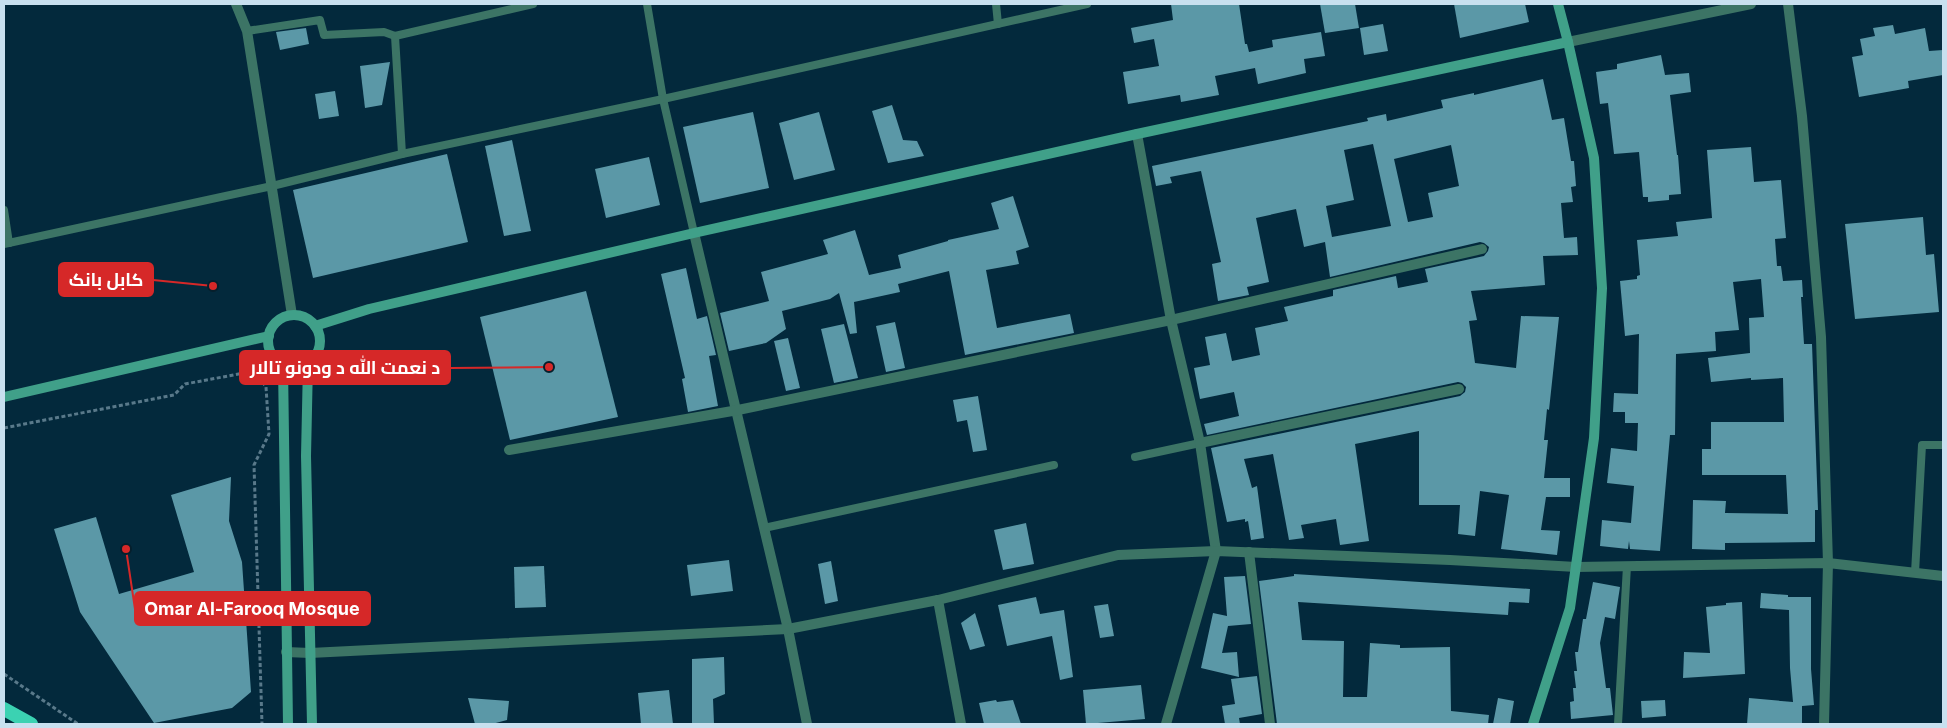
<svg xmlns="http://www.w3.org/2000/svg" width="1947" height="728" viewBox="0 0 1947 728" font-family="Inter,Cairo,sans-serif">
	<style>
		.building { fill: #5b98a7; fill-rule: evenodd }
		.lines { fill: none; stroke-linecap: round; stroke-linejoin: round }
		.path { stroke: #59798a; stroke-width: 3; stroke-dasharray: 4 2.5; stroke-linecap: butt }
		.service { stroke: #3c7465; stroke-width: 8 }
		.minor { stroke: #3c7465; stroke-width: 10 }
		.tertiary { stroke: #3c7465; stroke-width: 10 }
		.secondary { stroke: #40a089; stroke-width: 10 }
		.trunk { stroke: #3bd2b2; stroke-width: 14 }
		.leader { fill: none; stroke: #d62828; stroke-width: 2 }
		.callout-dot { fill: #d62828; stroke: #061f2c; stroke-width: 2 }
		.callout { fill: #d62828; stroke: #d62828; stroke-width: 2 }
		.callout-label { font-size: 18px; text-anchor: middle; font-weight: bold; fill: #fff }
	</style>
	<rect width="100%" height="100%" fill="#03293c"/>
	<!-- building -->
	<g class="building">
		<polygon points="1171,4 1239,4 1245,44 1247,44 1249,52 1273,47 1272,40 1321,32 1325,56 1304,59 1306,73 1258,84 1255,68 1215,76 1219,95 1181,102 1180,95 1128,104 1123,72 1159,66 1154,39 1134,43 1131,28 1173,20"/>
		<polygon points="1320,4 1355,4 1359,28 1325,33"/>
		<polygon points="1454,4 1525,4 1529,22 1460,38"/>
		<polygon points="1383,24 1388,51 1364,55 1360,28"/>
		<polygon points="1893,25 1895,34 1925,28 1929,51 1943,50 1943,75 1908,81 1909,88 1859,97 1852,57 1863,55 1860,39 1875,36 1873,28"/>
		<polygon points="306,28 309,44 280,50 276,32"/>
		<polygon points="1661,55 1665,75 1689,73 1691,92 1670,95 1677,155 1678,155 1681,194 1669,195 1669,200 1648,202 1648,197 1643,197 1639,152 1614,154 1608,103 1600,104 1596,72 1617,69 1617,64"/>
		<polygon points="390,62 382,105 365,108 360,66"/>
		<path d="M1543 79 1552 120 1564 118 1571 161H1574L1576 186 1571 187 1573 202 1561 203 1564 238 1577 237 1578 255 1543 256 1545 285 1471 291 1477 320 1469 321 1475 363 1516 368 1521 316 1559 317 1549 410 1547 409 1544 440H1548L1544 478H1570V497H1546L1541 530 1560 531 1557 555 1501 549 1509 495 1480 491 1475 536 1458 534 1460 505H1419V431L1355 444 1369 541 1340 545 1336 519 1301 525 1304 538 1289 540 1273 454 1244 459 1252 488 1257 486 1264 538 1251 540 1248 521 1245 522V519L1227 522 1211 448 1460 396 1465 392 1466 387 1462 383 1458 382 1207 435 1204 424 1239 416 1234 392 1200 399 1194 368 1210 365 1205 337 1226 333 1232 361 1260 355 1255 328 1288 321 1284 307 1333 296V290L1396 276 1398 288 1428 282 1425 269 1484 256 1488 251 1489 247 1484 243 1480 242 1330 277 1325 242 1304 247 1296 209 1256 218 1269 282 1247 287 1249 295 1218 301 1212 264 1221 262 1201 171 1170 177 1172 183 1156 186 1152 166 1368 121 1367 118 1386 114 1387 121 1443 108 1441 100 1474 93V95ZM1373 144 1391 226 1332 237 1326 206 1354 200 1344 150ZM1451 145 1459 186 1428 193 1433 217 1408 222 1394 159Z"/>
		<polygon points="335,91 339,116 319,119 315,94"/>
		<polygon points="892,105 903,140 917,141 924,156 888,163 872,111"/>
		<polygon points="753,112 769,188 700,203 683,127"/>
		<polygon points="819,112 835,170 794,180 779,123"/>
		<polygon points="512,140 531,231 504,236 485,146"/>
		<polygon points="1751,147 1754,182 1781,180 1786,238 1775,239 1777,266 1781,266 1783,281 1802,280 1803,297 1801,297 1804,344 1812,344 1818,510 1815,510 1815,542 1725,543 1725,550 1692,549 1693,500 1726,501 1725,513 1788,514 1786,475 1702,475 1702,449 1711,449 1711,422 1784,422 1783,378 1751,380 1751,378 1711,382 1708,358 1750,353 1749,318 1764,317 1761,279 1733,282 1739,330 1715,332 1716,351 1676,354 1675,435 1670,435 1660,551 1630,549 1629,541 1628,549 1600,546 1602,520 1631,523 1634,486 1607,483 1611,448 1637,451 1638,423 1625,423 1625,412 1613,412 1614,393 1638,394 1639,334 1625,336 1620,281 1637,279 1637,276 1640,275 1637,240 1678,236 1676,222 1712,218 1707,150"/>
		<polygon points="447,154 468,242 313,278 293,190"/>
		<polygon points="649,157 660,205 606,218 595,169"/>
		<polygon points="1013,196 1029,247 1016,251 1019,264 986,270 997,328 1070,314 1074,333 965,355 949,271 898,284 900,292 854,302 857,333 850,334 839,293 830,299 782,311 786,329 766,343 729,351 720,313 769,301 761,272 828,254 823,240 855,230 869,275 901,268 898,255 948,241 948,240 999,229 991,203"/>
		<polygon points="1923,217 1926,255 1934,254 1939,312 1855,319 1845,224"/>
		<polygon points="686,268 697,319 707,316 716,355 709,356 718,406 688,412 682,379 685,378 661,274"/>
		<polygon points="586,291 618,417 510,440 480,317"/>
		<polygon points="895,322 905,368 886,372 876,326"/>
		<polygon points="844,324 858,378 834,383 821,329"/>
		<polygon points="788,338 800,388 786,391 774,341"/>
		<polygon points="978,396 987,450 973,452 967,420 957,422 953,400"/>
		<polygon points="231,477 229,521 242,562 251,692 232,708 154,723 80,612 54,529 96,517 119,594 194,572 171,495"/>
		<polygon points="1026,523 1034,564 1003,570 994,530"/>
		<polygon points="729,560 733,591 691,596 687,565"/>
		<polygon points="831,561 838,601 825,604 818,564"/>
		<polygon points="544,566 546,607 515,608 514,567"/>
		<polygon points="1294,574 1530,589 1529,603 1509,602 1508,615 1298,602 1302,640 1344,641 1343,697 1367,697 1370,643 1400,645 1400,648 1450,647 1451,711 1489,715 1488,724 1277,724 1259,581 1294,576"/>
		<polygon points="1245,576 1251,624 1228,626 1222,653 1237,652 1239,677 1201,668 1213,613 1227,616 1224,577"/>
		<polygon points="1593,582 1620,587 1615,619 1605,617 1600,643 1606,688 1610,688 1613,715 1571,719 1570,702 1574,701 1573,688 1576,688 1574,671 1577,671 1575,652 1578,652 1583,619 1586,619"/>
		<polygon points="1761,593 1788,595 1788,597 1811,597 1811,669 1814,705 1802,706 1802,724 1747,724 1749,698 1793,702 1790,668 1789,610 1760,608"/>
		<polygon points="1036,597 1040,614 1064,610 1073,677 1060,680 1052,636 1007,646 998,605"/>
		<polygon points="1742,602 1745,674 1683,678 1684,652 1710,653 1706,607 1726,605 1726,603"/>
		<polygon points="1108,604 1114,636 1100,638 1094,606"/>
		<polygon points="975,613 985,646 970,650 961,623"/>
		<polygon points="724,657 725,694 713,699 714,724 692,724 692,659"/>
		<polygon points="1257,676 1262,714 1239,718 1240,724 1225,724 1222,706 1235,704 1231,679"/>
		<polygon points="1141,685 1145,719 1086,724 1083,690"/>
		<polygon points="669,690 673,724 641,724 638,693"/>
		<polygon points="468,698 509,701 507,720 492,724 475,724"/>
		<polygon points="1498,698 1514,701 1510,724 1493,724"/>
		<polygon points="996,700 997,702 1013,700 1021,724 984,724 979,703"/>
		<polygon points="1665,700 1666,716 1642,718 1641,701"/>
	</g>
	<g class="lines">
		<!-- path -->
		<g class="path">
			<polyline points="4,428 174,395 185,384 255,371 266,387 269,434 254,465 262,724"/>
			<polyline points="4,674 78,724"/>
		</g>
		<!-- service -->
		<g class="service">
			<polyline points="647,4 663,99 694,233"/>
			<polyline points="996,4 998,24"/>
			<polyline points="247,31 320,20 324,35 384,32 395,36 533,4"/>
			<polyline points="395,36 402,154"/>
			<polyline points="4,210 9,243"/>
			<polyline points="4,244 272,186 402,154 663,99 1087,4"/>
			<polyline points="1135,457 1200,443"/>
			<polyline points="764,528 1054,465"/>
			<polyline points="1915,573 1922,445 1943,445"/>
			<polyline points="1618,724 1627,566"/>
		</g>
		<!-- minor -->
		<g class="minor">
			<polyline points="1788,4 1802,116 1821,337 1828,563 1824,724"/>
			<polyline points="1568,42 1751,4"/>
			<polyline points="1137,134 1171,320 1200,443 1216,551 1166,724"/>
			<polyline points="694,233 788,629 807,724"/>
			<polyline points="1200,443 1459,389"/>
			<polyline points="509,450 738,410 1171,320 1482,249"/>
			<polyline points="1249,552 1270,724"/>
			<polyline points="938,600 961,724"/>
			<polyline points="286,652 310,653 788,629 938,600 1118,555 1216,551 1450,560 1576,567 1828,563 1943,576"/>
		</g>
		<!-- tertiary -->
		<polyline class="tertiary" points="236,4 247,31 292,315"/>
		<!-- secondary -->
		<g class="secondary">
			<circle cx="294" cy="341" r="26"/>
			<polyline points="315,326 369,309 694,233 1137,134 1568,42 1558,4"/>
			<polyline points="308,363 306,456 312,724"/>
			<polyline points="283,365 288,724"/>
			<polyline points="4,397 269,336"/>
			<polyline points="1533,724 1570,608 1594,438 1602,288 1594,158 1568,42"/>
		</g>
		<!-- trunk -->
		<polyline class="trunk" points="4,709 31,724"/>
	</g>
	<!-- callouts -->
	<path class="leader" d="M213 286L153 280M549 367L450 368M126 549L135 609"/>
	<g class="callout-dot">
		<circle cx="213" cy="286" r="5"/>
		<circle cx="549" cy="367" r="5"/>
		<circle cx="126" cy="549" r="5"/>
	</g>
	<g class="callout">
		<rect x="59" y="263" width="94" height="33" rx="5"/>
		<rect x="240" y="351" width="210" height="33" rx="5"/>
		<rect x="135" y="592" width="235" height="33" rx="5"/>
	</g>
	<g class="callout-label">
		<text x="106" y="286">کابل بانک</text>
		<text x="345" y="374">د نعمت الله د ودونو تالار</text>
		<text x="252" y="615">Omar Al-Farooq Mosque</text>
	</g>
	<!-- border -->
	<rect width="1947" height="728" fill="none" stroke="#c8e0ef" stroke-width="10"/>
</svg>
